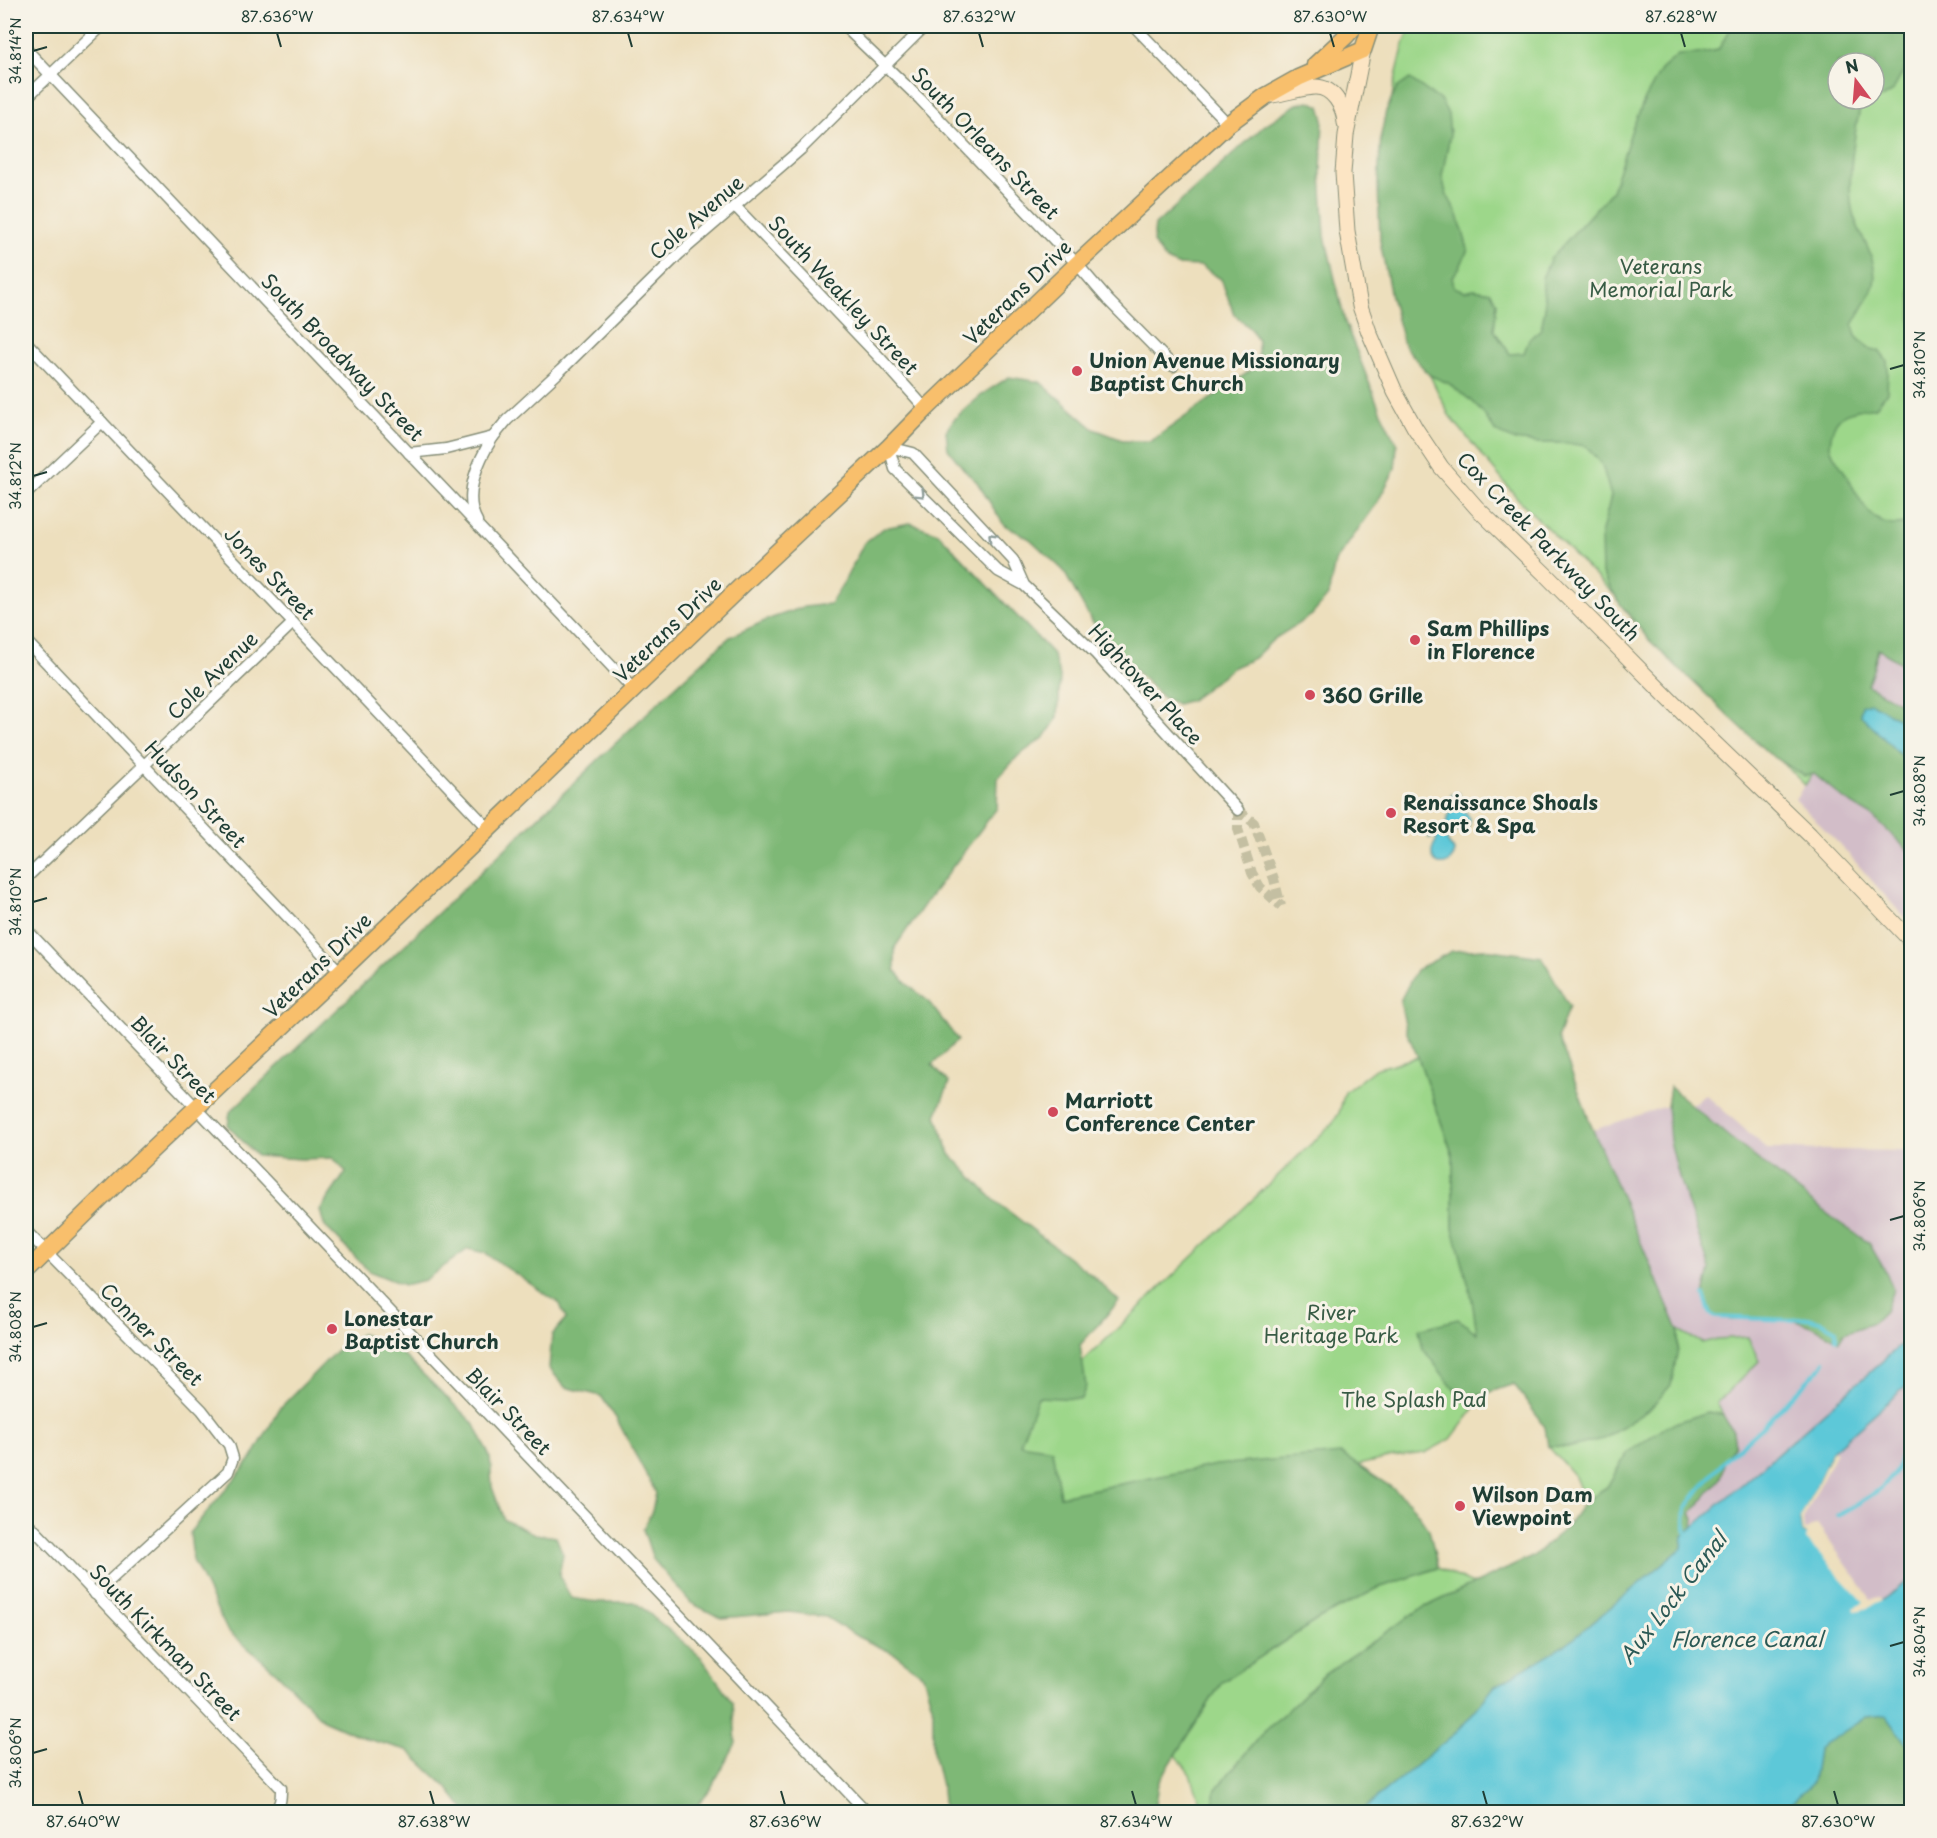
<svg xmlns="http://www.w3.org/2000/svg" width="1937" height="1838" viewBox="0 0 1937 1838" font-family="'Playpen Sans',sans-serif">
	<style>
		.industrial { fill: #d2bdc8 }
		.green { fill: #9dd78a; stroke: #5e8a5f; stroke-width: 1.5; fill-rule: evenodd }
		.forest { fill: #7eb876; stroke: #4e7a55; stroke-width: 1.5; fill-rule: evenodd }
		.water { fill: #5dc8d8; stroke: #3e8286; stroke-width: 1.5 }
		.pier { fill: #eddfbd }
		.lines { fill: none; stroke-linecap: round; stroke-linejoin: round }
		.stream { stroke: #5dc8d8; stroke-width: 4 }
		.minor-tunnel { stroke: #c4bfa2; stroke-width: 10; stroke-dasharray: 10 5; stroke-linecap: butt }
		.minor-casing { stroke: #868e78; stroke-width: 13 }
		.secondary-casing { stroke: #868e78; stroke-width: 17 }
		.primary-casing { stroke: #868e78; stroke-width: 19 }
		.minor { stroke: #fff; stroke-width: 10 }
		.secondary { stroke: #fce5c4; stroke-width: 15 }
		.primary { stroke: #f8bf6c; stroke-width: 16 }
		.oneway { stroke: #8f9e9a }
		.ticks { fill: none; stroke: #1f3d34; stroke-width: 2 }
		.poi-dot { fill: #d1495b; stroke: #f7f3e8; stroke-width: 2 }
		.labels { text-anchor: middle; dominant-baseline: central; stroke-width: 6; stroke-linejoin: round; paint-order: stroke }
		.street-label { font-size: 20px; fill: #1f3d34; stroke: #f7f3e8 }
		.park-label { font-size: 20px; fill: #385c45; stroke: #f7f3e8 }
		.poi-label { font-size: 20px; font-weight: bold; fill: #1f3d34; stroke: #f7f3e8; text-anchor: start }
		.water-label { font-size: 21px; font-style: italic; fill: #2b5955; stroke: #f7f3e8 }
		.neatline { fill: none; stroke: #1f3d34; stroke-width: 2 }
		.ticks-label { font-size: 15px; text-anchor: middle; fill: #1f3d34 }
	</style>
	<rect width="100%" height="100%" fill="#f7f3e8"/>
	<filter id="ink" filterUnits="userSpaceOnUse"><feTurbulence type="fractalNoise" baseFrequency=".0167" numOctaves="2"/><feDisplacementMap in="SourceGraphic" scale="12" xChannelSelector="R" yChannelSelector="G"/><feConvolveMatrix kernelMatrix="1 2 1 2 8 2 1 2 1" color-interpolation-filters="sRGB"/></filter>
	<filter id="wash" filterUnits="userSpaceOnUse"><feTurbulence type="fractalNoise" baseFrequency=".008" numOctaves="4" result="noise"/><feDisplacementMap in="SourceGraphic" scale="24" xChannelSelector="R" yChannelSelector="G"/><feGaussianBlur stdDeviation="1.35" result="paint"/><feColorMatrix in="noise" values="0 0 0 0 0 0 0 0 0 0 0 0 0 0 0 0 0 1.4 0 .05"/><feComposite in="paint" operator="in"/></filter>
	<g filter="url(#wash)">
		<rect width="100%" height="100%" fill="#eddfbd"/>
		<!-- industrial -->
		<g class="industrial">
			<polygon points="1877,649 1911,669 1911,726 1871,704 1860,714 1911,766 1911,925 1844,849 1795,799 1831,747"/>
			<polygon points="1705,1094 1767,1149 1911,1151 1911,1336 1693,1529 1694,1518 1691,1513 1721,1478 1725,1460 1735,1445 1733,1432 1678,1330 1593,1130 1663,1107 1696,1103"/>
			<polygon points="1911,1382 1911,1579 1882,1600 1870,1602 1802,1533 1800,1519 1833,1450"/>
		</g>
		<!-- green -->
		<g class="green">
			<path d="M1411 26H1911V669L1878 649 1875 662 1832 747 1805 785 1518 499 1449 415 1422 359 1388 141 1393 89 1404 44ZM1838 63H1874V99H1838Z"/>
			<polygon points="1418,1057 1453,1156 1453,1228 1504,1349 1473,1410 1451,1439 1425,1453 1393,1457 1336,1470 1055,1513 964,1390 1053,1390 1332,1124 1339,1113 1345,1092 1375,1069"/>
			<polygon points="1678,1330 1702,1343 1717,1339 1748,1337 1759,1361 1717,1403 1723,1415 1708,1412 1626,1454 1607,1487 1585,1501 1575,1477 1548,1446 1571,1447 1678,1349"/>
			<polygon points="1438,1568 1475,1585 1421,1609 1325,1674 1259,1737 1216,1789 1212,1812 1205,1812 1190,1774 1176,1755 1222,1682 1317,1620 1378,1588"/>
		</g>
		<!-- forest -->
		<g class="forest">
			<path d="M1732 26H1911V58L1892 92 1880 99 1869 101 1860 108C1854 136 1846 185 1853 213 1859 236 1879 259 1874 284 1871 296 1859 313 1853 325L1856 336 1868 348 1879 351 1887 361 1888 371 1887 392 1876 407C1853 410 1835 411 1831 437 1831 438 1830 445 1830 446 1832 456 1841 466 1846 474 1858 496 1872 532 1904 524L1911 532V669L1878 649 1873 670 1867 685 1911 709V726L1871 704 1860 714 1911 766V853L1872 816 1845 800 1814 774 1804 776 1768 753 1649 640 1620 604 1602 574 1601 535 1611 496 1602 465 1586 446 1565 443H1539L1513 440 1495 431 1483 413 1470 400 1448 383 1429 375 1404 345 1391 297 1380 241 1378 184 1381 135 1386 111 1397 88 1410 79 1441 101 1448 114 1450 135 1442 176 1446 193 1458 215 1468 249 1460 267 1452 277 1454 287 1464 291 1474 289 1491 292 1497 303 1494 330 1510 354 1524 353 1529 339 1541 329 1545 309 1542 278 1551 258 1612 191 1632 129 1645 99 1661 70 1678 55 1697 54 1718 50ZM1838 63H1874V99H1838Z"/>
			<polygon points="1309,101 1320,106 1323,116 1321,174 1325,236 1345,322 1380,410 1397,445 1395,469 1377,503 1335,562 1328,596 1312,615 1274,639 1254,658 1232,668 1191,700 1177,704 1162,697 1123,658 1091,620 1063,570 1030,539 1004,525 977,482 966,472 948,449 946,431 954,419 984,393 1009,377 1040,382 1094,429 1125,441 1151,441 1258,365 1258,341 1251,329 1234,314 1221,279 1201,266 1177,265 1166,260 1153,243 1155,225 1265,125 1297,104"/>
			<polygon points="910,523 938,533 1052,653 1060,676 1058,717 1045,737 1018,756 998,778 997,808 926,902 895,947 895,970 906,983 928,1001 958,1040 932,1065 949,1083 936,1116 950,1154 994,1200 1093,1276 1119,1301 1080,1345 1086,1386 1081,1399 1038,1397 1020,1444 1052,1449 1060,1496 1216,1465 1341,1454 1391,1487 1409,1502 1429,1529 1438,1568 1378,1588 1317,1620 1222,1682 1158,1783 1154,1812 944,1812 942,1790 933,1752 933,1709 923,1675 895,1654 858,1637 826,1617 789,1612 721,1618 691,1603 653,1559 643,1529 652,1511 656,1493 616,1418 601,1396 565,1387 549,1368 552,1335 566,1319 560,1304 485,1253 468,1249 425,1280 404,1285 369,1271 324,1225 320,1210 346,1172 333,1158 301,1159 257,1156 228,1126 230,1112 667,694 730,637 769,619 804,607 830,604 844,582 864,543 884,528"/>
			<polygon points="1484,949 1542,957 1569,1006 1558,1037 1593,1130 1678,1330 1678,1349 1671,1385 1650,1409 1603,1439 1571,1447 1548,1446 1545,1427 1514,1384 1463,1401 1423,1349 1419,1329 1458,1319 1477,1333 1471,1294 1453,1228 1453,1156 1418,1057 1407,1033 1400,1001 1416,970 1452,951"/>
			<polygon points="1670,1087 1729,1137 1838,1222 1869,1243 1887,1274 1893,1290 1885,1311 1873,1323 1844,1333 1839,1341 1812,1326 1792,1320 1733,1319 1715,1317 1711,1314 1704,1295 1710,1269 1680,1181 1670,1141 1667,1106"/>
			<polygon points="361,1334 394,1346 475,1425 490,1457 492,1487 504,1520 535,1534 556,1537 563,1554 559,1575 571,1598 596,1602 635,1602 701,1657 733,1703 736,1743 711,1788 692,1812 466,1812 447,1787 407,1750 367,1739 323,1720 277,1673 227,1630 193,1560 190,1532 252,1458 280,1408 336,1351"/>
			<polygon points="1708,1412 1723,1415 1733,1432 1735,1445 1725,1460 1721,1478 1691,1513 1694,1518 1693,1529 1683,1536 1682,1548 1565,1645 1495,1686 1459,1730 1360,1812 1212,1812 1216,1789 1259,1737 1325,1674 1421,1609 1532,1557 1566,1528 1585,1501 1607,1487 1626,1454 1666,1426"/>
			<polygon points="1886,1715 1911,1750 1911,1812 1782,1812 1813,1782 1818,1749 1866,1717"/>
		</g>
		<!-- water -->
		<g class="water">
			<polygon points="1871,703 1911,726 1911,766 1860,714 1862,705"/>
			<path d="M1459 793 1462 809C1468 813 1471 818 1469 826L1465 830 1455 831 1454 828 1450 829 1449 833 1446 834 1447 841 1455 852C1452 867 1433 869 1432 854 1431 848 1435 844 1437 839L1436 837 1429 838 1428 829 1431 827 1438 832H1442C1448 823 1447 814 1454 808L1451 795Z"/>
			<polygon points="1911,1336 1911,1382 1833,1450 1800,1520 1802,1533 1807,1534 1870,1602 1882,1600 1911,1579 1911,1750 1886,1715 1866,1717 1818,1749 1813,1782 1782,1812 1360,1812 1459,1730 1495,1686 1565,1645 1682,1548 1683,1536"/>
		</g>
		<!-- pier -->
		<polygon class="pier" points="1833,1450 1836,1452 1803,1520 1804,1531 1815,1525 1818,1525 1871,1599 1880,1597 1882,1600 1869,1608 1856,1611 1854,1607 1864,1602 1805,1539 1807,1534 1802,1533 1800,1519"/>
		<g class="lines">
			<!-- stream -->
			<g class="stream">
				<polyline points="1704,1295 1711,1314 1715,1317 1792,1320 1808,1318 1822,1322 1836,1330 1836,1339"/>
				<path d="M1838 1515C1860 1501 1892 1489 1900 1461 1903 1447 1902 1437 1912 1426"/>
				<polyline points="1687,1533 1685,1521 1686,1508 1700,1489 1725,1460 1760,1429 1822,1366 1825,1361"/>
			</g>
		</g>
	</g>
	<g filter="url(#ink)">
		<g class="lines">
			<!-- minor-tunnel -->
			<g class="minor-tunnel">
				<polyline points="1238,810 1238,829 1252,873 1260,887 1281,906"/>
				<polyline points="1238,810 1254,823 1274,879 1281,906"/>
			</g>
			<defs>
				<g id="minor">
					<polyline points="844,26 920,99 1077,264 1108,300 1173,366"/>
					<polyline points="1134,26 1228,124"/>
					<polyline points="26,49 634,690"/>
					<polyline points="26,98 102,26"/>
					<polyline points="735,206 881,359 926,409"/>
					<polyline points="26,342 489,829"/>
					<polyline points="409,453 446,449 493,437 507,420 561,370 679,254 801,149 925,26"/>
					<polyline points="26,494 102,422"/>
					<path d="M477 521C462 495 479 459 493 437"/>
					<polyline points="1024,585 1013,560 913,453 889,447 895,469 998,571 1024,585 1096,654 1238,810"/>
					<polyline points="26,641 340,972"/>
					<polyline points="26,878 293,623"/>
					<polyline points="26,929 867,1812"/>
					<polyline points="26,1231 202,1410 229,1445 233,1458 228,1472 95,1594"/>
					<path d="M26 1521 281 1788C281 1798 281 1805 274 1812"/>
				</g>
				<g id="secondary">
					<polyline points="1363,50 1346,135 1343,173 1347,231 1360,306 1369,332 1395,392 1415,428 1441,467 1477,508 1546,575 1682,712 1810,835 1912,942"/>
					<path d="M1272 95C1286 93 1300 88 1314 87 1333 86 1344 107 1345 123"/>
				</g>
				<g id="primary">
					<polyline points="1315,65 1346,36 1355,26"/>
					<polyline points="26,1272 120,1180 340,972 760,568 889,447 926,409 1077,264 1228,124 1266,96 1298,78 1363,50 1371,26"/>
				</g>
			</defs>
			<!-- minor casing -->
			<use href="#minor" class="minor-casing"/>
			<!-- secondary casing -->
			<use href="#secondary" class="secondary-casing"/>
			<!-- primary casing -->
			<use href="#primary" class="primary-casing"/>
			<!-- minor -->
			<use href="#minor" class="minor"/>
			<!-- secondary -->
			<use href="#secondary" class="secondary"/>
			<!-- primary -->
			<use href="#primary" class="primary"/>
		</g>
		<!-- one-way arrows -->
		<defs><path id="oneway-chevron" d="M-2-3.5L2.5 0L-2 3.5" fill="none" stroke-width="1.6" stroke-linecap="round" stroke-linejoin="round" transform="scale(1.5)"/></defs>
		<g class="oneway">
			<use href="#oneway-chevron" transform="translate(921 494) rotate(45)"/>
			<use href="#oneway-chevron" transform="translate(992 537) rotate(-133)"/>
		</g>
	</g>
	<!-- ticks -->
	<path class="ticks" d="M277 33 281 47M628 33 632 47M979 33 983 47M1330 33 1334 47M1681 33 1685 47M33 51 47 47M1890 369 1904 365M33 476 47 472M1890 795 1904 791M33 902 47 898M1890 1220 1904 1216M33 1327 47 1323M1890 1646 1904 1642M33 1753 47 1749M79 1791 83 1805M430 1791 434 1805M781 1791 785 1805M1132 1791 1136 1805M1483 1791 1487 1805M1834 1791 1838 1805"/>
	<!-- markers -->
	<g class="poi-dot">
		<circle cx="1077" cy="371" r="6"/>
		<circle cx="1415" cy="640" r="6"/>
		<circle cx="1310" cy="695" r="6"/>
		<circle cx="1391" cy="813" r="6"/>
		<circle cx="1053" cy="1112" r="6"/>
		<circle cx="332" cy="1329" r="6"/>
		<circle cx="1460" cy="1506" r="6"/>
	</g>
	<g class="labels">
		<!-- street labels -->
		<g class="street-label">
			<text transform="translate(986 143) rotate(46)">South Orleans Street</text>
			<text transform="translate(696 217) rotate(-41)">Cole Avenue</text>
			<text transform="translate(1017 292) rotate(-44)">Veterans Drive</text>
			<text transform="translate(844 295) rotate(47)">South Weakley Street</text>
			<text transform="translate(343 357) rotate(46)">South Broadway Street</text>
			<text transform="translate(1549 546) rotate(46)">Cox Creek Parkway South</text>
			<text transform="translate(270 573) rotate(46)">Jones Street</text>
			<text transform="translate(667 629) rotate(-44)">Veterans Drive</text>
			<text transform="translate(212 675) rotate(-44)">Cole Avenue</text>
			<text transform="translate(1146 684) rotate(47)">Hightower Place</text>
			<text transform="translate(196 794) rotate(47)">Hudson Street</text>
			<text transform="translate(317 965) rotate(-44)">Veterans Drive</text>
			<text transform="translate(174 1059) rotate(46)">Blair Street</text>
			<text transform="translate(152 1334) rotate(45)">Conner Street</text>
			<text transform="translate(509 1411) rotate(46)">Blair Street</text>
			<text transform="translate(166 1642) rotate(46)">South Kirkman Street</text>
		</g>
		<!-- park labels -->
		<g class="park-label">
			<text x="1661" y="266">Veterans<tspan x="1661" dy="23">Memorial Park</tspan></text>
			<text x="1331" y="1312">River<tspan x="1331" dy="23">Heritage Park</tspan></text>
			<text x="1414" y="1399">The Splash Pad</text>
		</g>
		<!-- poi labels -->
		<g class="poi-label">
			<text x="1089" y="360">Union Avenue Missionary<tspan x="1089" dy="23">Baptist Church</tspan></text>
			<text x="1427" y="628">Sam Phillips<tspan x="1427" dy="23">in Florence</tspan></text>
			<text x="1322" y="695">360 Grille</text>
			<text x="1403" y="802">Renaissance Shoals<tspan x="1403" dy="23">Resort &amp; Spa</tspan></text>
			<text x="1065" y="1100">Marriott<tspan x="1065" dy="23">Conference Center</tspan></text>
			<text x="344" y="1318">Lonestar<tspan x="344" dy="23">Baptist Church</tspan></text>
			<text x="1472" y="1494">Wilson Dam<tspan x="1472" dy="23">Viewpoint</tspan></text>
		</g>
		<!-- water labels -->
		<g class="water-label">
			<text transform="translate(1672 1597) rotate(-52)">Aux Lock Canal</text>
			<text x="1747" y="1638">Florence Canal</text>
		</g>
	</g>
	<!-- margin -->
	<rect width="1937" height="1838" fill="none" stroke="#f7f3e8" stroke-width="66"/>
	<!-- north arrow -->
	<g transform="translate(1856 81) rotate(344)"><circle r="28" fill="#f7f3e8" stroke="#a1aaa0" stroke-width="1.5"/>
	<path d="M0-4.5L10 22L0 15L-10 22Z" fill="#d1495b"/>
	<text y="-9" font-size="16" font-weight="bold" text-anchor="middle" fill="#1f3d34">N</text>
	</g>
	<rect x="33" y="33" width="1871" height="1772" class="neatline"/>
	<g class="ticks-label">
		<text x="277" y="22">87.636°W</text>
		<text x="628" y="22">87.634°W</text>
		<text x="979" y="22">87.632°W</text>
		<text x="1330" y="22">87.630°W</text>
		<text x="1681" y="22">87.628°W</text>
		<text transform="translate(16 51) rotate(-90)" y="5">34.814°N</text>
		<text transform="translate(1920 365) rotate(-90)" y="5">34.810°N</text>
		<text transform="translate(16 476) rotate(-90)" y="5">34.812°N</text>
		<text transform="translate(1920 791) rotate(-90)" y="5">34.808°N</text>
		<text transform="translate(16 902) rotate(-90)" y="5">34.810°N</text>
		<text transform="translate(1920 1216) rotate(-90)" y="5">34.806°N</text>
		<text transform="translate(16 1327) rotate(-90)" y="5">34.808°N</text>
		<text transform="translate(1920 1642) rotate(-90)" y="5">34.804°N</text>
		<text transform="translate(16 1753) rotate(-90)" y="5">34.806°N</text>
		<text x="83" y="1827">87.640°W</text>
		<text x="434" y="1827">87.638°W</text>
		<text x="785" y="1827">87.636°W</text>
		<text x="1136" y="1827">87.634°W</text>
		<text x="1487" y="1827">87.632°W</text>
		<text x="1838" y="1827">87.630°W</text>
	</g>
</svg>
